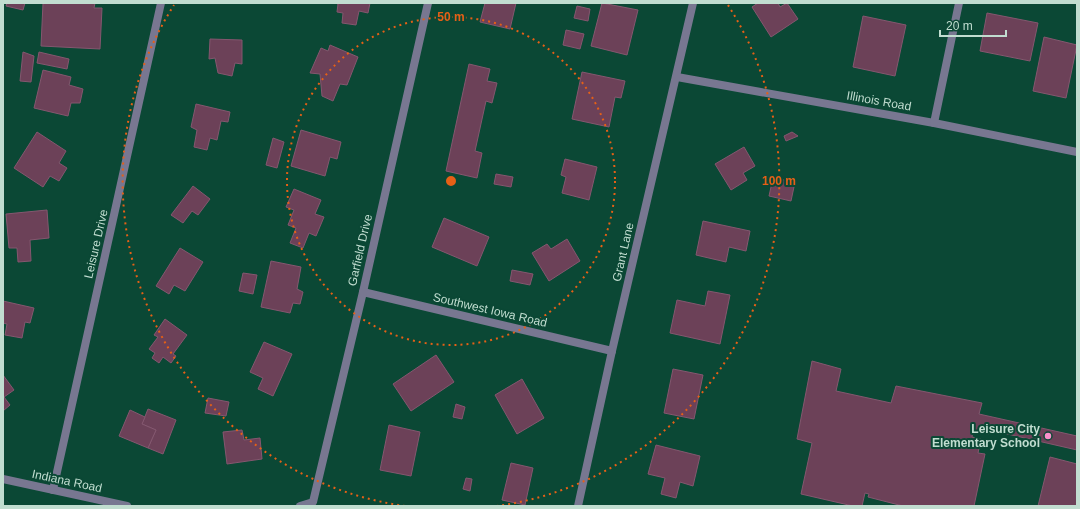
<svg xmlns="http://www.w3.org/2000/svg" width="1080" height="509" viewBox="0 0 1080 509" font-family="Helvetica,sans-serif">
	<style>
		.building { fill: #6c4158; stroke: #84576f }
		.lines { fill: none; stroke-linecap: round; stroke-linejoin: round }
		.minor { stroke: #787791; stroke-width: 8 }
		.ring { fill: none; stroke: #e66016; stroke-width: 2; stroke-dasharray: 2 4 }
		.poi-dot { fill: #f98fca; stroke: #0b4835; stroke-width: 1.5 }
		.labels { text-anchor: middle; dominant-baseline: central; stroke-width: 4; stroke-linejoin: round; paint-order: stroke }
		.street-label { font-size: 12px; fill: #c1ddd0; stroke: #0b4835 }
		.poi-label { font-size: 12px; font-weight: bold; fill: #c1ddd0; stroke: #0b4835; text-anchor: end }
		.centre { fill: #e66016; stroke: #0b4835; stroke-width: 2 }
		.ring-label { font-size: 12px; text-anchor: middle; font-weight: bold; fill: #e66016; stroke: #0b4835; stroke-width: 4; stroke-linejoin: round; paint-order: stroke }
	</style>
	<rect width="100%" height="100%" fill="#0b4835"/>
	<!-- building -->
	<g class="building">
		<polygon points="7,3 25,3 23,10 6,6"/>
		<polygon points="43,3 95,3 94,8 102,8 100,49 41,46"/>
		<polygon points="335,3 370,3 368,13 359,11 356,25 342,23 343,13 337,12 338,4"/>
		<polygon points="485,3 516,3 510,29 480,22"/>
		<polygon points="602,3 638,10 627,55 591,46"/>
		<polygon points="758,3 778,3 780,7 787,3 798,19 771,37 752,7"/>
		<polygon points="577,6 590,9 588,21 574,18"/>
		<polygon points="987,13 1038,23 1030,61 980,51"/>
		<polygon points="863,16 906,25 895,76 853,67"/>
		<polygon points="566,30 584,34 580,49 563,45"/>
		<polygon points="1044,37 1077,45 1066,98 1033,91"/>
		<polygon points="210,39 242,40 242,64 235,63 232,76 218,73 215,58 209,59"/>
		<polygon points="330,45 358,57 347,85 340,84 333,101 322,96 320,74 310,73 321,48 328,51"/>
		<polygon points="23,52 34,56 31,82 20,81"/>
		<polygon points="39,52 69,59 67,69 37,63"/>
		<polygon points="469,64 490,69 487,81 497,83 492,103 486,101 475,151 482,153 477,178 446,171"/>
		<polygon points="43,70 71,77 69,85 83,89 80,103 71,103 68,116 34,108"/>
		<polygon points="582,72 625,81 621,98 615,97 609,127 572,119"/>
		<polygon points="196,104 230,112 228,122 221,121 217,140 210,138 207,150 194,147 197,130 191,127"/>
		<polygon points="301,130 341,142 337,159 330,157 325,176 291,166"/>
		<polygon points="37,132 66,151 59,163 67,168 59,181 50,176 43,187 14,168"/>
		<polygon points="792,132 798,136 786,141 784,136"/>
		<polygon points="273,138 284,142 277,168 266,165"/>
		<polygon points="744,147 755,166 743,173 747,180 731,190 715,164"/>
		<polygon points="565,159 597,167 589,200 562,193 566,177 561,175"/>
		<polygon points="496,174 513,177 511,187 494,184"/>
		<polygon points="773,178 795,182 791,201 769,196"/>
		<polygon points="193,186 210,199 198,215 192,211 183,223 171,215"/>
		<polygon points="294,189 321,200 315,214 324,217 316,236 309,233 303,248 290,243 296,228 288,225 294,210 286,207"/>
		<polygon points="47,210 49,238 30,240 31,261 18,262 17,248 9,248 6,214"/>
		<polygon points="444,218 489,237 477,266 432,247"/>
		<polygon points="703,221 750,231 746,251 729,247 726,262 696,255"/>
		<polygon points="567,239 580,261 549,281 532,253 547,244 551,249"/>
		<polygon points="180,248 203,262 185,291 174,285 169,294 156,286"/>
		<polygon points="271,261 301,267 297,289 303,292 300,304 293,303 290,313 261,307"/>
		<polygon points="512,270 533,274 530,285 510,281"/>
		<polygon points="243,273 257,275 253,294 239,291"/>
		<polygon points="708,291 730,295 720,344 670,333 677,300 705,306"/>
		<polygon points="3,301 34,308 30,323 25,322 22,338 5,335 7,324 3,323"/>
		<polygon points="165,319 187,335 173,354 176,356 171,363 163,357 159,363 152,358 155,353 149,349 158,337 154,335"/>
		<polygon points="264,342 292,354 273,396 258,389 263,378 250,372"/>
		<polygon points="436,355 454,382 411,411 393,384"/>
		<polygon points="812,361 841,369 836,391 891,403 896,386 982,403 979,414 1077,436 1077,450 990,430 989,434 973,430 972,437 981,439 978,453 985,454 974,506 903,506 868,497 869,494 865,493 862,506 853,506 801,494 812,443 797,439"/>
		<polygon points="673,369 703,375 694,419 664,413"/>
		<polygon points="3,375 14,390 4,397 10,405 3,411"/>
		<polygon points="522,379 544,418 517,434 495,395"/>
		<polygon points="208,398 229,402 226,416 205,413"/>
		<polygon points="456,404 465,407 462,419 453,417"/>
		<polygon points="148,409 176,420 163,454 148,448 156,430 142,424"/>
		<polygon points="130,410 145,417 142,424 156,430 148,448 119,436"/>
		<polygon points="389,425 420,432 411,476 380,470"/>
		<polygon points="242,430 244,440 260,438 262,459 227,464 223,432"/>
		<polygon points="656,445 700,456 693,486 680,482 676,498 661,494 665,478 648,474"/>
		<polygon points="1050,457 1077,464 1077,506 1038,506"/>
		<polygon points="511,463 533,468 525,505 502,500"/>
		<polygon points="466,478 472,479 470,491 463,489"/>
	</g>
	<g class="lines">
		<!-- minor -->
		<g class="minor">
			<polyline points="677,77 934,123 1077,152"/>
			<polyline points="934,123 959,3"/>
			<polyline points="363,292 612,351"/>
			<polyline points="3,479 127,506"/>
			<polyline points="53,490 161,3"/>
			<polyline points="300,506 313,502 363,292 428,3"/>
			<polyline points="578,506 612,351 693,3"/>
		</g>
	</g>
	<!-- distance rings -->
	<g class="ring">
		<circle cx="451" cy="181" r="164"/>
		<path d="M405 506A328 328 0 0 1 174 5M728 5A328 328 0 0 1 497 506"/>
	</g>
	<!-- markers -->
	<circle class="poi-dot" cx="1048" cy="436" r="4"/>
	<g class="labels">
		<!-- street labels -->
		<g class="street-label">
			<text transform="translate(879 101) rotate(10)">Illinois Road</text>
			<text transform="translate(96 244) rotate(-77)">Leisure Drive</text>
			<text transform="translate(360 250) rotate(-77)">Garfield Drive</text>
			<text transform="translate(623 252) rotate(-77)">Grant Lane</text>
			<text transform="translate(490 310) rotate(13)">Southwest Iowa Road</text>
			<text transform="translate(67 481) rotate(12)">Indiana Road</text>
		</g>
		<!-- poi labels -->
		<g class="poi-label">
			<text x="1040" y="429">Leisure City<tspan x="1040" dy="14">Elementary School</tspan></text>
		</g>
	</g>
	<circle cx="451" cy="181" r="6" class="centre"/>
	<g class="ring-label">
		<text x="451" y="21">50 m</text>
		<text x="779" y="185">100 m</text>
	</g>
	<!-- border -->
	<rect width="1080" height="509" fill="none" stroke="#c1ddd0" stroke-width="8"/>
	<!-- scale -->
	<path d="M940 30v6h66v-6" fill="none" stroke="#c1ddd0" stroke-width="2"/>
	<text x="946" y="30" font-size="12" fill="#c1ddd0" stroke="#0b4835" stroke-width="3" paint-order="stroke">20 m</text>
</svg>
